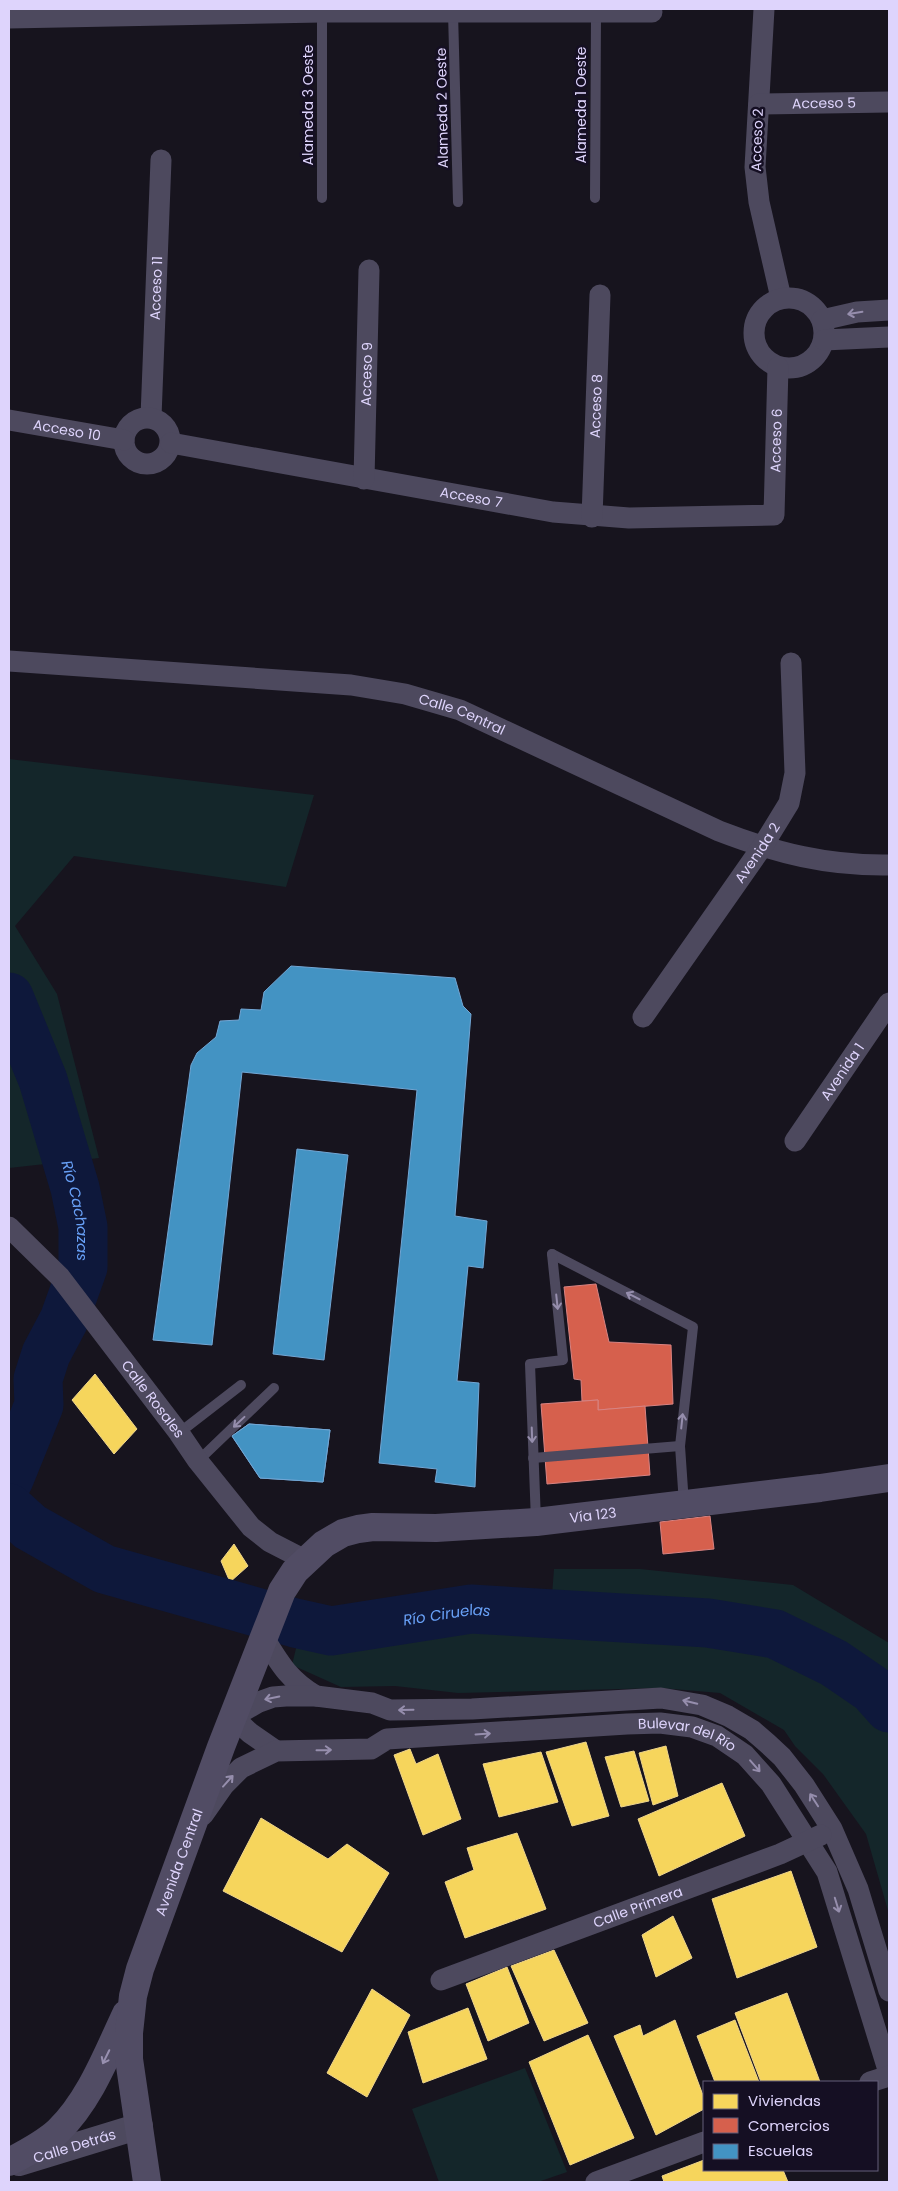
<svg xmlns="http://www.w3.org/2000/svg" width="898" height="2191" viewBox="0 0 898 2191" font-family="Poppins,sans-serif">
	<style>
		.green { fill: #14262a }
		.homes { fill: #f6d55c; stroke: #efd58c }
		.shops { fill: #d6604d; stroke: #d88382 }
		.schools { fill: #4393c3; stroke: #72a6d4 }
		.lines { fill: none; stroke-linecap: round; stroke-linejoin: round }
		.river { stroke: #0e183b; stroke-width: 49 }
		.service { stroke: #4d495e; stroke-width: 10 }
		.minor { stroke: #4d495e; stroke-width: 21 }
		.tertiary { stroke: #4d495e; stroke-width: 26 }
		.secondary { stroke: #514c64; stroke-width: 28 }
		.oneway { stroke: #968ead }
		.oneway2 { stroke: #9890b0 }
		.labels { text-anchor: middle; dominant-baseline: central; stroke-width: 5; stroke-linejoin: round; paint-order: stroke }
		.street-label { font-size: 14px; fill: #ded4fc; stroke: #150f23 }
		.water-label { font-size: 15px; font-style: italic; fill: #68a0f6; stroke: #150f23 }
	</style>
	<rect width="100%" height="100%" fill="#17141e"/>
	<!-- green -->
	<g class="green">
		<polygon points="9,759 314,795 286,887 74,856 15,926 57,994 99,1158 9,1168"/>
		<polygon points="554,1569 640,1569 793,1585 889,1643 889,1914 866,1834 823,1774 795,1746 784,1730 720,1693 661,1688 458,1693 395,1686 341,1687 292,1665 301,1628 335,1636 476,1616 550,1622"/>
		<polygon points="525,2068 567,2172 538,2182 439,2182 412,2109"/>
	</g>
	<!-- homes -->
	<g class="homes">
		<polygon points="95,1374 137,1429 114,1454 72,1400"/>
		<polygon points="234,1544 248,1566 230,1582 221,1561"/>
		<polygon points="586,1742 609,1816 572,1826 546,1752"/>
		<polygon points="666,1746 678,1796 653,1805 639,1753"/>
		<polygon points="410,1749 416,1764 438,1754 461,1819 423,1835 394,1755"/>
		<polygon points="634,1751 649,1801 621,1807 605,1757"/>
		<polygon points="541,1752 558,1802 499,1817 483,1764"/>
		<polygon points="722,1783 745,1836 659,1876 638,1819"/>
		<polygon points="261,1818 328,1859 347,1844 389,1873 342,1952 223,1891"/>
		<polygon points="517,1833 546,1909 465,1938 445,1882 474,1870 467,1848"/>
		<polygon points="791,1871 817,1947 737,1978 712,1899"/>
		<polygon points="673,1916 692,1958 656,1977 642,1935"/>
		<polygon points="554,1950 588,2023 544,2041 511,1966"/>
		<polygon points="507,1967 529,2023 488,2041 466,1984"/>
		<polygon points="372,1989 410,2015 367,2097 327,2073"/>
		<polygon points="787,1993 820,2082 761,2082 735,2013"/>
		<polygon points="468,2008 487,2059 423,2083 408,2032"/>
		<polygon points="675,2020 704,2098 704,2109 656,2135 614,2036 640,2025 643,2036"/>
		<polygon points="735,2020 759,2082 715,2082 697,2036"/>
		<polygon points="588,2035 634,2138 570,2165 529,2062"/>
		<polygon points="704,2160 704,2170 783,2170 788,2182 664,2182 662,2176"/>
	</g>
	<!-- shops -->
	<g class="shops">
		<polygon points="596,1284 609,1342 671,1345 673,1404 598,1410 598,1400 582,1401 581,1380 574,1379 564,1287"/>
		<polygon points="598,1400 598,1410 645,1406 650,1475 547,1484 541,1404"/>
		<polygon points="710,1516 714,1549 663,1554 660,1522"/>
	</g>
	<!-- schools -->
	<g class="schools">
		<polygon points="291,966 455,978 463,1006 471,1014 455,1216 487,1221 483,1268 468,1266 457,1381 479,1383 475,1487 435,1482 437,1469 379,1463 417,1090 242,1072 212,1345 153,1340 191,1065 197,1053 216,1037 220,1021 239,1020 241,1009 261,1010 264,992"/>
		<polygon points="297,1149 348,1155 324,1360 273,1354"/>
		<polygon points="249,1424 330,1430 323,1482 260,1478 232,1436"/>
		<polygon points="249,1424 330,1430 323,1482 260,1478 232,1436"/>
	</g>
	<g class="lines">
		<!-- river -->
		<g class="river">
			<path id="s1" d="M9 997 43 1080 75 1188 83 1227V1267L64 1320 46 1354 38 1379 39 1405 9 1479"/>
			<path id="s2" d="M9 1508 30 1527 104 1569 295 1623 331 1631 471 1609 708 1623 775 1634 834 1663 872 1689 889 1708"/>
		</g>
		<!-- service -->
		<g class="service">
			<polyline points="322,12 322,198"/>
			<polyline points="453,12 458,202"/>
			<polyline points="595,198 596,13"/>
			<polyline points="552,1254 693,1327 680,1446 684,1504"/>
			<polyline points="179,1433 241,1385"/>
			<polyline points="533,1458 680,1446"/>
			<polyline points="198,1461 274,1388"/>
			<polyline points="536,1521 530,1364 563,1360 552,1254"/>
		</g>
		<!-- minor -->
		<g class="minor">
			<polyline points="764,9 755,167 759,202 781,298"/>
			<polyline points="9,18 322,12 652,12"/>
			<path id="s3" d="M759 104 889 102"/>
			<circle cx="789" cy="333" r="35"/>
			<polyline points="822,320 857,312 889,310"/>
			<polyline points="824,340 889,337"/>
			<path id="s4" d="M151 417 161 160"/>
			<circle cx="147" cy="441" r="23"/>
			<path id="s5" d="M9 420 124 440"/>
			<path id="s6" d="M171 443 553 512 629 518 774 515 778 367"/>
			<path id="s7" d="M364 479 369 270"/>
			<path id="s8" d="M592 517 600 295"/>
			<path id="s9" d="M9 661 351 685 405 694 460 710 719 831C776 853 828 866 889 865"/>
			<path id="s10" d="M643 1017 762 847 789 803 795 773 791 663"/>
			<path id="s11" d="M795 1141 889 1003"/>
			<path id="s12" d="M9 1227 60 1277 179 1433 198 1461 251 1527 270 1542 305 1560"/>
			<path d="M264 1638C280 1664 289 1680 316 1696"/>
			<polyline points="276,1751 250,1733 233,1717 259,1702 273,1697 286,1696 316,1696 372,1703 390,1710 472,1709 661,1698 702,1705 728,1716 752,1730 767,1743 782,1757 804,1785 832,1829 858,1889 889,1991"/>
			<path id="s13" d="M203 1815 224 1785 241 1768 276 1751 371 1749 387 1739 627 1724 660 1723 692 1727 717 1736 745 1755 771 1784 827 1872 889 2073"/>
			<path id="s14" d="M441 1980 780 1854 821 1835"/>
			<polyline points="870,2082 889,2076"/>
			<polyline points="596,2182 704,2142"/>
		</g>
		<!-- tertiary -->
		<path class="tertiary" id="s15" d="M19 2163 140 2126"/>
		<!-- secondary -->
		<g class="secondary">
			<path d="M9 2162C26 2153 44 2144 58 2131 90 2100 107 2054 126 2014"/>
			<path id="s16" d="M147 2182 129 2059V2033L133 1996 140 1969 221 1747 282 1591 295 1571 324 1544 343 1533 358 1529 373 1527 436 1528 536 1522 820 1488 889 1478"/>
		</g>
	</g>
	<!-- one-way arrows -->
	<defs><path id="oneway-shaft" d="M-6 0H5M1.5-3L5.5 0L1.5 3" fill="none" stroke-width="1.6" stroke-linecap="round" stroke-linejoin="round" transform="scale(1.25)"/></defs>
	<g class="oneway">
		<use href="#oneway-shaft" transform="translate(855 313) rotate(171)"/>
		<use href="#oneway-shaft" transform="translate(633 1296) rotate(-153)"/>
		<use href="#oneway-shaft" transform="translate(557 1302) rotate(84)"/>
		<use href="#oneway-shaft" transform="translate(682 1421) rotate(-84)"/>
		<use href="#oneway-shaft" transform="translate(239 1422) rotate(137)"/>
		<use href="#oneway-shaft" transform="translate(532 1435) rotate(88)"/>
		<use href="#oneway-shaft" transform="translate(272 1698) rotate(168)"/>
		<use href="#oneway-shaft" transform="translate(690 1702) rotate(-166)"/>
		<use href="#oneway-shaft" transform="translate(406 1710) rotate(179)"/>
		<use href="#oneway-shaft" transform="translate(483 1734) rotate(-4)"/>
		<use href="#oneway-shaft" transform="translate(324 1750) rotate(-1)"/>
		<use href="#oneway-shaft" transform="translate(755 1766) rotate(49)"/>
		<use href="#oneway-shaft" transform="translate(228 1781) rotate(-48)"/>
		<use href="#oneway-shaft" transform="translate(814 1800) rotate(-123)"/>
		<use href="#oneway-shaft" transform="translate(837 1905) rotate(73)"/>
	</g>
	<use class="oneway2" href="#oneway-shaft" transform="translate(106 2057) rotate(116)"/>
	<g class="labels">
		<!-- street labels -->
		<g class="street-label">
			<text stroke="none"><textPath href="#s3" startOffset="65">Acceso 5</textPath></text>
			<text transform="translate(308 105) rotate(-90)">Alameda 3 Oeste</text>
			<text transform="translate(581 105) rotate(-90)">Alameda 1 Oeste</text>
			<text transform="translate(442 108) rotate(-91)">Alameda 2 Oeste</text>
			<text transform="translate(757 140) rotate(-88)">Acceso 2</text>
			<text stroke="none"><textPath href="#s4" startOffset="129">Acceso 11</textPath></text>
			<text stroke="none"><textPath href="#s7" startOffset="105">Acceso 9</textPath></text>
			<text stroke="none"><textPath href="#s8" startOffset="111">Acceso 8</textPath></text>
			<text stroke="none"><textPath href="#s5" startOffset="59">Acceso 10</textPath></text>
			<text stroke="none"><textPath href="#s6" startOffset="684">Acceso 6</textPath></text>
			<text stroke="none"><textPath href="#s6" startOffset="305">Acceso 7</textPath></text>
			<text stroke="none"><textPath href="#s9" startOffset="458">Calle Central</textPath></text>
			<text stroke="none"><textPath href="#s10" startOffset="200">Avenida 2</textPath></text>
			<text stroke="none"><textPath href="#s11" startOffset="84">Avenida 1</textPath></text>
			<text stroke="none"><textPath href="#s12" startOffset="225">Calle Rosales</textPath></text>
			<text stroke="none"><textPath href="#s16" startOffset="956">Vía 123</textPath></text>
			<text stroke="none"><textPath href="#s13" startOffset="516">Bulevar del Río</textPath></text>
			<text stroke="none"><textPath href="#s16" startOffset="329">Avenida Central</textPath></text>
			<text stroke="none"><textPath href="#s14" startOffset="210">Calle Primera</textPath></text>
			<text stroke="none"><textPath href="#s15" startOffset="58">Calle Detrás</textPath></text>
		</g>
		<!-- water labels -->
		<g class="water-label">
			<text stroke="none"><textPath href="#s1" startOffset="225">Río Cachazas</textPath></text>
			<text stroke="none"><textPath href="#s2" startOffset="466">Río Ciruelas</textPath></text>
		</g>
	</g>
	<!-- border -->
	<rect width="898" height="2191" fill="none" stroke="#ded4fc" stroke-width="20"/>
	<!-- legend -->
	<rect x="703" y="2081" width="175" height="90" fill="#150f23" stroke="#655e7a"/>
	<rect x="713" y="2094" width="25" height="15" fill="#f6d55c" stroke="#655e7a"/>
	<text x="748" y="2106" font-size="15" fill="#ded4fc">Viviendas</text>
	<rect x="713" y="2118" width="25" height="15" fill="#d6604d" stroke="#655e7a"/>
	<text x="748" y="2131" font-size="15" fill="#ded4fc">Comercios</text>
	<rect x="713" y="2144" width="25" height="15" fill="#4393c3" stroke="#655e7a"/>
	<text x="748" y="2156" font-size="15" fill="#ded4fc">Escuelas</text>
</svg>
